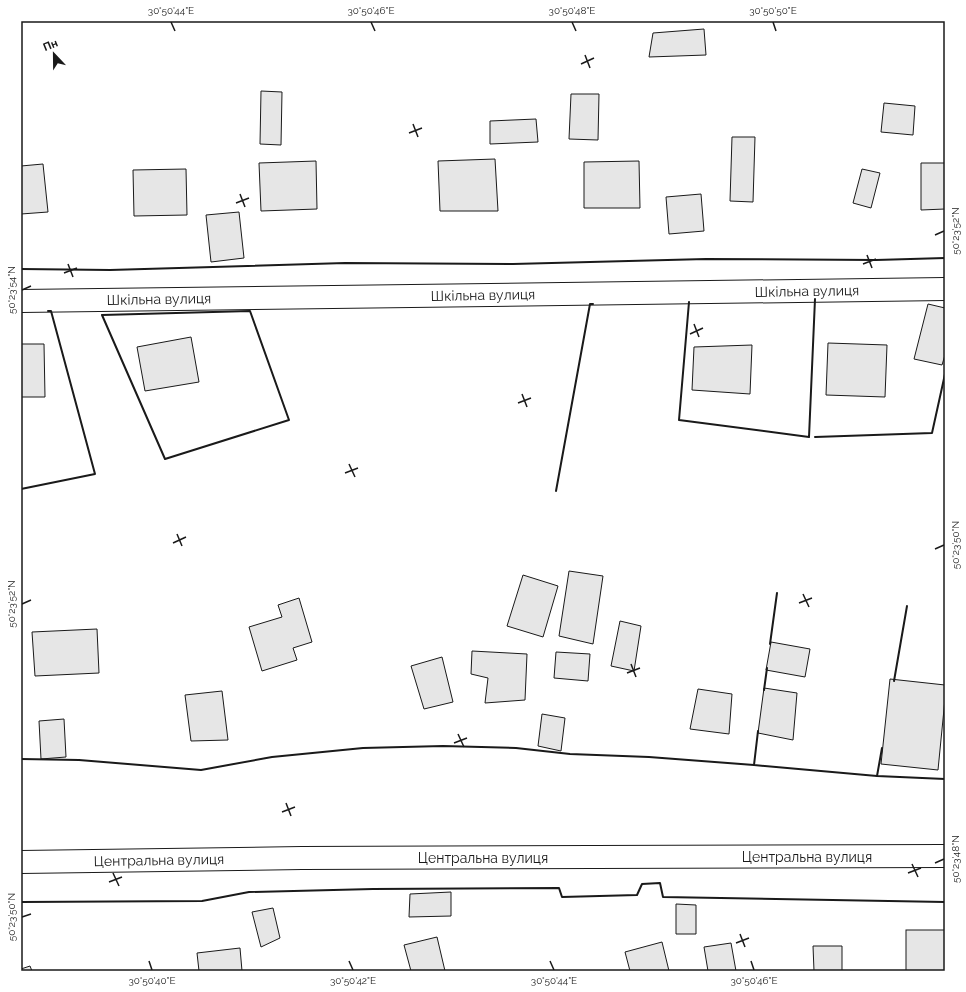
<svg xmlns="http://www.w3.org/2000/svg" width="966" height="992" viewBox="0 0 966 992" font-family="Raleway,sans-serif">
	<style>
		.building { fill: #e6e6e6; stroke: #1a1a1a }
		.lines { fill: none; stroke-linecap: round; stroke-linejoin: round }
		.minor-casing { stroke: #1a1a1a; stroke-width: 24 }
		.tertiary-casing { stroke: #1a1a1a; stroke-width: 24 }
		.minor { stroke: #fff; stroke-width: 22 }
		.tertiary { stroke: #fff; stroke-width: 22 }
		.wall { stroke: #1a1a1a; stroke-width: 2 }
		.ticks { fill: none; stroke: #1a1a1a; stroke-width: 1.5 }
		.labels { text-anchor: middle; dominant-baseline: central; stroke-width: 3; stroke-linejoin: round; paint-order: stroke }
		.street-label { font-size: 14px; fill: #1a1a1a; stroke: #fff }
		.neatline { fill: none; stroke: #1a1a1a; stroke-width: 1.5 }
		.ticks-label { font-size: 10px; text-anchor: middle; fill: #1a1a1a }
	</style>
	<rect width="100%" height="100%" fill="#fff"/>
	<!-- building -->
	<g class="building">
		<polygon points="704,29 706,55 649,57 653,33"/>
		<polygon points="261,91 282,92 281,145 260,144"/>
		<polygon points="571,94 599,94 598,140 569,139"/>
		<polygon points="884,103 915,106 913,135 881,132"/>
		<polygon points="536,119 538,142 490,144 490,121"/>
		<polygon points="732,137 755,137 753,202 730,201"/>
		<polygon points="495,159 498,211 440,211 438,161"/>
		<polygon points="316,161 317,209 261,211 259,163"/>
		<polygon points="639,161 640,208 584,208 584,162"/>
		<polygon points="921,163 945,163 945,209 921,210"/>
		<polygon points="43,164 48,212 21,214 21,166"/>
		<polygon points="186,169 187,215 134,216 133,170"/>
		<polygon points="862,169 880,173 871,208 853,203"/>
		<polygon points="701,194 704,231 669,234 666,197"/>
		<polygon points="239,212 244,258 211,262 206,215"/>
		<polygon points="928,304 945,308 945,355 942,365 914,359"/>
		<polygon points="191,337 199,382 145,391 137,347"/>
		<polygon points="828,343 887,345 885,397 826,395"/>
		<polygon points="21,344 44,344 45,397 21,397"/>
		<polygon points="752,345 750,394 692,390 694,347"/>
		<polygon points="569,571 603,576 593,644 559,636"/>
		<polygon points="523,575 558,586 543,637 507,626"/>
		<polygon points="299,598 312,642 293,648 297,660 262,671 249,627 282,617 278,605"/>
		<polygon points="620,621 641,626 634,671 611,666"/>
		<polygon points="97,629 99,673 35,676 32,632"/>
		<polygon points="771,642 810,649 805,677 766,670"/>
		<polygon points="472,651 527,654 525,700 485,703 488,678 471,674"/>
		<polygon points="556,652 590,654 588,681 554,678"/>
		<polygon points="442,657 453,702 424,709 411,666"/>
		<polygon points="890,679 945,685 945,699 938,770 881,764"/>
		<polygon points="764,688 797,693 793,740 758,733"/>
		<polygon points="698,689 732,694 729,734 690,729"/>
		<polygon points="222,691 228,740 191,741 185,695"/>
		<polygon points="542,714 565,718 561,751 538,746"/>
		<polygon points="64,719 66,757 41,759 39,721"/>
		<polygon points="451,892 451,916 409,917 410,894"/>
		<polygon points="676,904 696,905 696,934 676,934"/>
		<polygon points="273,908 280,938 261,947 252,912"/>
		<rect x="906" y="930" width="39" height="41"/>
		<polygon points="437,937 445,971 411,971 404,945"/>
		<polygon points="662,942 669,971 630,971 625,952"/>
		<polygon points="731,943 736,971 708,971 704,947"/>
		<polygon points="813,946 842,946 842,971 814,971"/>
		<polygon points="240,948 242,971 199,971 197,953"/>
		<polygon points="30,966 32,971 21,971 21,969"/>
	</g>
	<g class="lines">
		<defs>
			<polyline id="minor" points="21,301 945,289"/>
			<polyline id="tertiary" points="21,862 302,858 945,856"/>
		</defs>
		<!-- minor casing -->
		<use href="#minor" class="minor-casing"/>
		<!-- tertiary casing -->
		<use href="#tertiary" class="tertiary-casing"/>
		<!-- minor -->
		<use href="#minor" class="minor"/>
		<!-- tertiary -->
		<use href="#tertiary" class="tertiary"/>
		<!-- wall -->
		<g class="wall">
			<polyline points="21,269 110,270 345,263 513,264 706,259 876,260 945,258"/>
			<polyline points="689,302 679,420 809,437 815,299"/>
			<polygon points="250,311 289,420 165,459 102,315"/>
			<polyline points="815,437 932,433 945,374"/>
			<polyline points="21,489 95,474 51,311 48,311"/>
			<polyline points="556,491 590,304 593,304"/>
			<polyline points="770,644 777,593"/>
			<polyline points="894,681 907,606"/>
			<polyline points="764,690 767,668"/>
			<polyline points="758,731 754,765 877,776"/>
			<polyline points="882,748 877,776 945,779"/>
			<polyline points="21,759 79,760 201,770 272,757 363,748 443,746 516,748 570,754 649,757 754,765"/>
			<polyline points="21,902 202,901 249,892 373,889 559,888 562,897 637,895 642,884 660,883 663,897 945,902"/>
		</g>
	</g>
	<!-- ticks -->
	<path class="ticks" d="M171 22 175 31M371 22 375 31M572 22 576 31M773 22 776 31M585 55 590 68M581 64 594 58M413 124 418 137M409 133 422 128M240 194 245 207M236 203 249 198M935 235 944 231M867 255 872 268M68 264 73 277M863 264 876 259M64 273 77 268M22 290 31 286M694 324 699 337M690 334 703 328M522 394 527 407M518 403 531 398M349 464 355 477M345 473 358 468M177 534 182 546M173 543 186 537M935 549 944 545M803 594 809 607M799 603 812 598M22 604 31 600M631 664 636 677M627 673 640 668M458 734 464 747M454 743 467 738M286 803 291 816M282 812 295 807M935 863 944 859M912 864 918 877M113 873 119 886M908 873 921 868M109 882 122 877M22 917 31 914M740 934 745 947M736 943 749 938M149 961 152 970M349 961 353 970M550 961 554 970M751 961 754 970"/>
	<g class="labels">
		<!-- street labels -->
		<g class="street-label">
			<text transform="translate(807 291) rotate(-1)">Шкільна вулиця</text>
			<text transform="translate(483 295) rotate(-1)">Шкільна вулиця</text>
			<text transform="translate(159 299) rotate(-1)">Шкільна вулиця</text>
			<text x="807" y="857">Центральна вулиця</text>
			<text x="483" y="858">Центральна вулиця</text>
			<text transform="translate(159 860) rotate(-1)">Центральна вулиця</text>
		</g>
	</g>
	<!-- border -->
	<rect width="966" height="992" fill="none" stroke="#ffffff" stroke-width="44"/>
	<!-- north arrow -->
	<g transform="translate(54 54) rotate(338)" stroke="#ffffff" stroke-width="3" paint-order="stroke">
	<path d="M0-3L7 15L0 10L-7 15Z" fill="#1a1a1a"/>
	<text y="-6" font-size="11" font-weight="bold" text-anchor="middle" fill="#1a1a1a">Пн</text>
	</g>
	<rect x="22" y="22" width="922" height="948" class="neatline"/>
	<g class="ticks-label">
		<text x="171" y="14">30°50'44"E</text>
		<text x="371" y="14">30°50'46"E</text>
		<text x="572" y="14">30°50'48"E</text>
		<text x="773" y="14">30°50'50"E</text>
		<text transform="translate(955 231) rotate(-90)" y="4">50°23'52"N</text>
		<text transform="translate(11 290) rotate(-90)" y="4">50°23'54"N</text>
		<text transform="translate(955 545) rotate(-90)" y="4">50°23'50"N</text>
		<text transform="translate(11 604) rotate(-90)" y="4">50°23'52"N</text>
		<text transform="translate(955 859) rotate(-90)" y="4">50°23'48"N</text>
		<text transform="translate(11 917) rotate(-90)" y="4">50°23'50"N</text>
		<text x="152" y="984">30°50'40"E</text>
		<text x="353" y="984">30°50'42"E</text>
		<text x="554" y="984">30°50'44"E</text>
		<text x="754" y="984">30°50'46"E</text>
	</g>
</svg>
